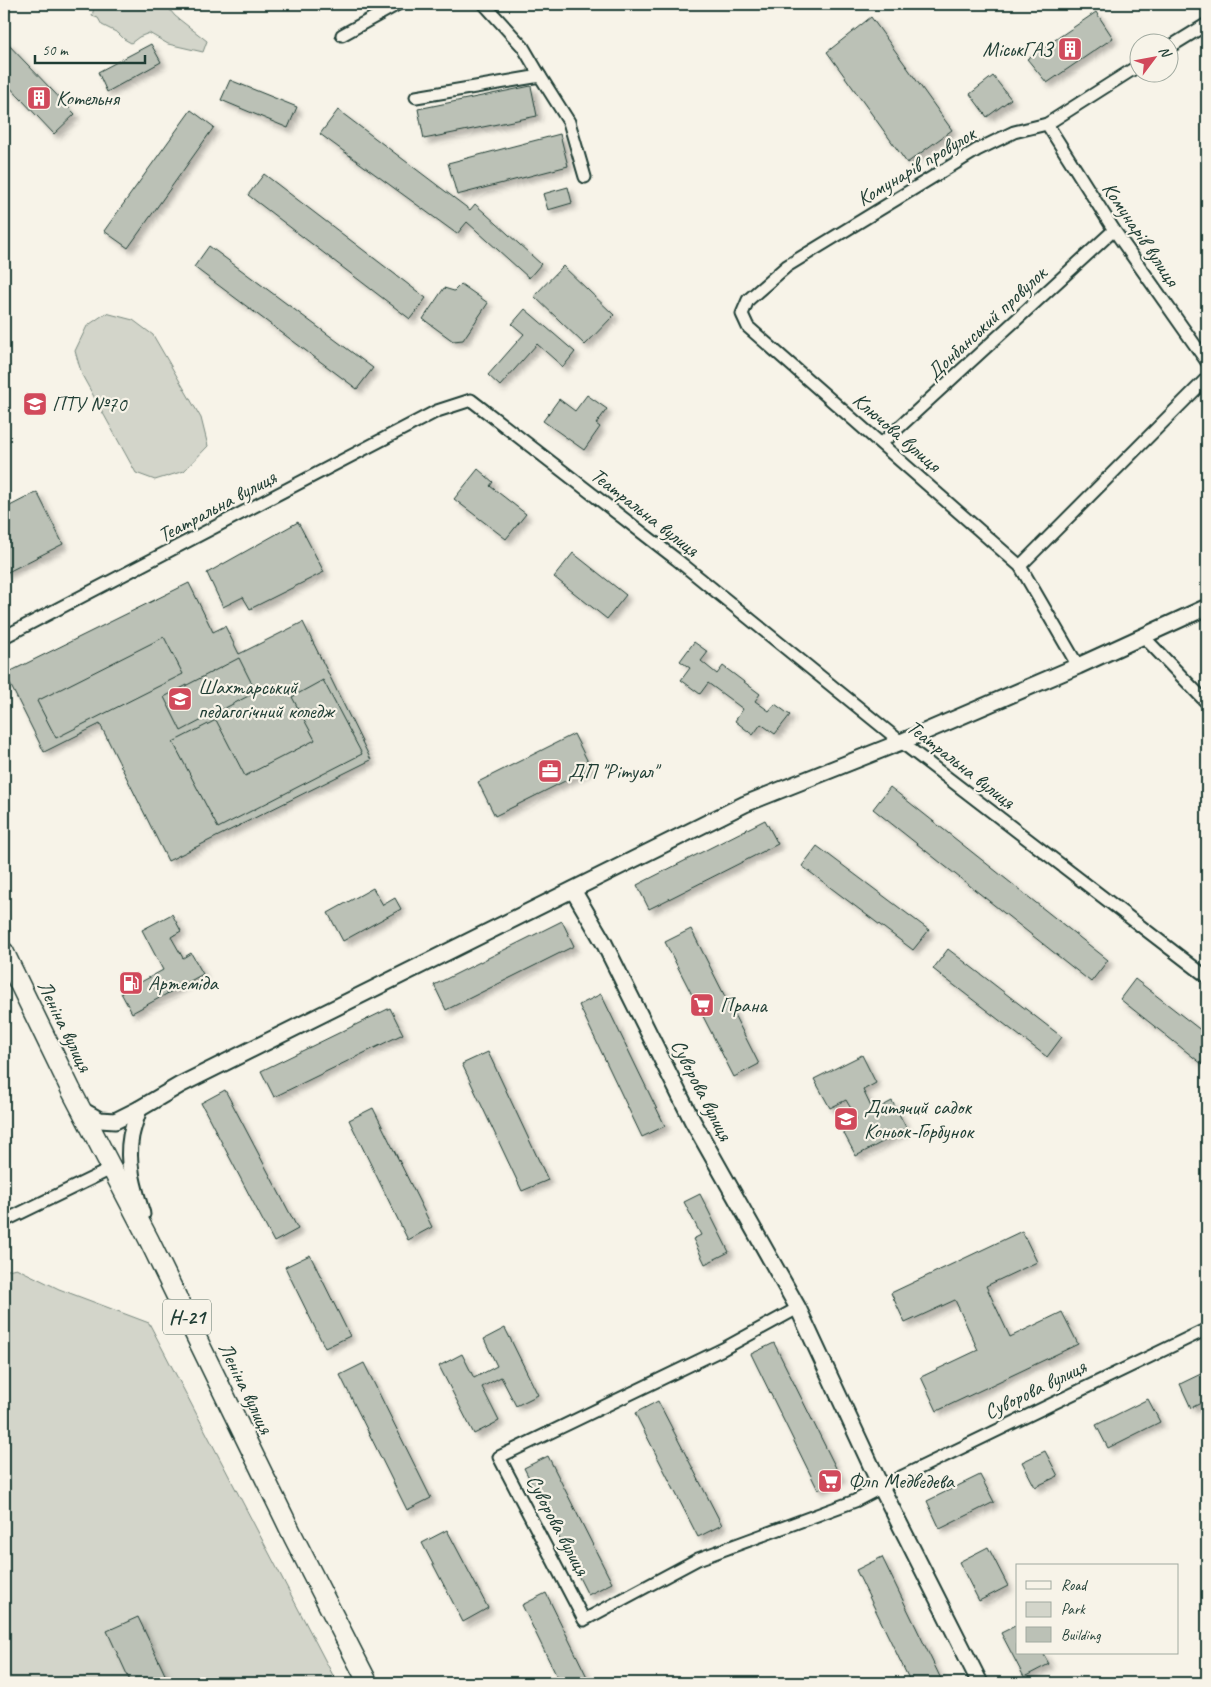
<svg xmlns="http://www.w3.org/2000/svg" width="1211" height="1687" viewBox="0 0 1211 1687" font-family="Caveat,sans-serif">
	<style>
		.green { fill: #d3d5ca; stroke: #79897f }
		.building { fill: #bbc1b6; stroke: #1f3d34; filter: url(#shadow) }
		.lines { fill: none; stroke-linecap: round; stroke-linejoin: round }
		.minor-casing { stroke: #1f3d34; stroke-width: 15 }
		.tertiary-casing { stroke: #1f3d34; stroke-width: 19 }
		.primary-casing { stroke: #1f3d34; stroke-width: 22 }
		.minor { stroke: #f7f3e8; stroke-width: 11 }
		.tertiary { stroke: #f7f3e8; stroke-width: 15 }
		.primary { stroke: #f7f3e8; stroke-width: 19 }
		.labels { text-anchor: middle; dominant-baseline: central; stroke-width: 4.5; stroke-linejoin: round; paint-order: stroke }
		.shield { fill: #f7f3e8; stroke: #60746a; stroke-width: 1 }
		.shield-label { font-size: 20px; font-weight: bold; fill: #1f3d34 }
		.poi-label { font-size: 21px; fill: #1f3d34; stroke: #f7f3e8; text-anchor: start }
		.street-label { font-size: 21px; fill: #1f3d34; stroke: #f7f3e8 }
	</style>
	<defs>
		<filter id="shadow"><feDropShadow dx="4.5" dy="4.5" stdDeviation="2.5" flood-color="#0004"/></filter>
	</defs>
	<rect width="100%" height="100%" fill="#f7f3e8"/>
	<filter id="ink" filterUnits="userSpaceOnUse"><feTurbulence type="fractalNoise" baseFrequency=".02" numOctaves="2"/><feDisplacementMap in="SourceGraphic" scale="10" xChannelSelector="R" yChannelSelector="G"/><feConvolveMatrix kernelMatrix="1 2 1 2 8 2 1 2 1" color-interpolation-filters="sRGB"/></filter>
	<g filter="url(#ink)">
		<!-- green -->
		<g class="green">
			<polygon points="95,4 129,4 139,8 148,4 165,4 175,16 207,41 203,52 168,44 149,33 139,37 131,43 124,39 118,33 102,25 98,18 92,16"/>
			<polygon points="106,313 133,320 153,335 201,418 208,446 184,471 155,480 136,473 82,375 75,351 87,326"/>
			<polygon points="16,1268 59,1289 149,1323 337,1683 4,1683 4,1271"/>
		</g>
		<!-- building -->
		<g class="building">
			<polygon points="1096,12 1113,38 1047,83 1027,59"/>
			<polygon points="871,17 952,130 907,163 827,52"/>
			<polygon points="4,40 75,114 54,134 4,81"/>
			<polygon points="151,44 161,62 107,92 98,72"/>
			<polygon points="993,76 1011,99 987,117 970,94"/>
			<polygon points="230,80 297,107 288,128 221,100"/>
			<polygon points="531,86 537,116 424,139 418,109"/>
			<polygon points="191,110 214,127 128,248 104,231"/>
			<polygon points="338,110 470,210 475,204 541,264 529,278 467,222 457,234 320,134"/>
			<polygon points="560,134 568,166 457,195 448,163"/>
			<polygon points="264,174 426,298 410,319 248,195"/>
			<polygon points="568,187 572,203 548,210 543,194"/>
			<polygon points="209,246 373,368 357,389 194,267"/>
			<polygon points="563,266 614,315 585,345 534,296"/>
			<polygon points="461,284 488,303 463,340 453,341 423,319 444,288 454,291"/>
			<polygon points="525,309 575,352 563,367 537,344 500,386 488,375 524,334 512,324"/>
			<polygon points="587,395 607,409 596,424 600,427 584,450 543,421 559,399 575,411"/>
			<polygon points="478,469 493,482 490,486 526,514 506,539 454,499"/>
			<polygon points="37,492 63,544 4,574 4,509"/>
			<polygon points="298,522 324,572 250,609 243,597 223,607 207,573"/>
			<polygon points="573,553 626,595 607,619 554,577"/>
			<polygon points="189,583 213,632 225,626 239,654 303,622 371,760 168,861 100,724 44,752 5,674"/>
			<polygon points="164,637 183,674 56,738 37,701"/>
			<polygon points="694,642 708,652 701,661 717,674 723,666 760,694 755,701 769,711 775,704 790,715 775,734 761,724 753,735 735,721 743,709 708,683 700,694 681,680 690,668 680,661"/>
			<polygon points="239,658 256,692 181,731 164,697"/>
			<polygon points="323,680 362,754 218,828 173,742 216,720 245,776 315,740 292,697"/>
			<polygon points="574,734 591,768 495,816 478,782"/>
			<polygon points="890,787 1108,960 1091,982 873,809"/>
			<polygon points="765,820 778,844 649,909 637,885"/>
			<polygon points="817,846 929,930 913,950 802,866"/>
			<polygon points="373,888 383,905 395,898 401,909 343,941 328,913"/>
			<polygon points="172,914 181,931 171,937 183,958 191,953 203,974 132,1013 121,993 163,970 142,930"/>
			<polygon points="562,921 574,946 446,1010 434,985"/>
			<polygon points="691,929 759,1064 734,1077 665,942"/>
			<polygon points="948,949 1062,1037 1047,1057 933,969"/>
			<polygon points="1135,979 1207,1035 1207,1068 1120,999"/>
			<polygon points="601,994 665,1126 642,1137 579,1005"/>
			<polygon points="390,1008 403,1034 274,1097 261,1071"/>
			<polygon points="488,1052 548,1180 522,1191 462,1064"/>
			<polygon points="862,1055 876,1083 863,1090 873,1111 892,1101 907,1129 856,1156 841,1128 857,1119 846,1100 830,1108 814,1079"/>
			<polygon points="225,1090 298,1229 274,1242 201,1103"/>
			<polygon points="373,1108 432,1227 408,1240 349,1120"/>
			<polygon points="700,1194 729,1252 705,1264 693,1239 701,1235 684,1202"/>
			<polygon points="1022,1231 1037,1262 986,1286 1010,1337 1062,1312 1078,1344 937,1411 921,1377 978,1350 955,1300 905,1323 891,1293"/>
			<polygon points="310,1255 350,1336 325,1348 285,1267"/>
			<polygon points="505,1328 538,1395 516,1406 501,1377 482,1387 499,1421 474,1434 439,1366 462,1354 474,1378 497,1366 484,1339"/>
			<polygon points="774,1343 841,1478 818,1490 751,1354"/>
			<polygon points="364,1363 431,1498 407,1510 340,1375"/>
			<polygon points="1207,1371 1207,1400 1191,1408 1180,1384"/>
			<polygon points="1148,1399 1160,1422 1108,1448 1096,1425"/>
			<polygon points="658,1401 722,1525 698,1537 635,1413"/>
			<polygon points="1045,1451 1058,1476 1035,1487 1022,1462"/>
			<polygon points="548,1456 612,1583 588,1595 524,1468"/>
			<polygon points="980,1475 994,1502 940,1529 927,1501"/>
			<polygon points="447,1530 488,1608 463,1622 422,1543"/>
			<polygon points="988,1547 1008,1586 979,1601 959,1562"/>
			<polygon points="882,1557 943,1683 911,1683 856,1570"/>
			<polygon points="546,1593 590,1683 560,1683 522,1605"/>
			<polygon points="138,1617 169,1683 131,1683 107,1631"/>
			<polygon points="1017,1625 1017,1653 1043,1653 1049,1664 1024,1677 1001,1633"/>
		</g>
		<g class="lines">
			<defs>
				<g id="minor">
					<polyline points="484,4 523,47 540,76"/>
					<polyline points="342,35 398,4"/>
					<polyline points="1168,48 1207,24"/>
					<polyline points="416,97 540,76 569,122 585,177"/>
					<polyline points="1047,124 1114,230 1207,362"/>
					<polyline points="882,443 1114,230"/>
					<polyline points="1020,566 1207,378"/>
					<polyline points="1143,636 1207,703"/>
					<polyline points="4,637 437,411 471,400 676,559 901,742 1207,977"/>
					<polyline points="1078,666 1020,566 748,327 742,314 748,300 787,266 977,150 1014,132 1047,124 1138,66"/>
					<polyline points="4,1221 111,1169"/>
					<polyline points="798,1308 723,1349 499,1457 584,1620 698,1559 855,1501 903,1476 1207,1329"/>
				</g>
				<g id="tertiary">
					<polyline points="573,890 604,943 692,1120 798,1308 881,1487 980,1683"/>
					<path d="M139 1109C136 1118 133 1127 131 1136 126 1163 134 1189 142 1214"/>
					<polyline points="82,1110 100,1120 115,1121 139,1109 180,1085 745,804 901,742 1078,666 1207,607"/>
				</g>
				<polyline id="primary" points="4,952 71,1090 149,1240 294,1538 368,1683"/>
			</defs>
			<!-- minor casing -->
			<use href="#minor" class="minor-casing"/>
			<!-- tertiary casing -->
			<use href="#tertiary" class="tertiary-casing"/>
			<!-- primary casing -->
			<use href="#primary" class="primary-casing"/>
			<!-- minor -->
			<use href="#minor" class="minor"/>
			<!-- tertiary -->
			<use href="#tertiary" class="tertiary"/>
			<!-- primary -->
			<use href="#primary" class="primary"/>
		</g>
	</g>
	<!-- icons -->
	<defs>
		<symbol id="building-square" viewBox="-11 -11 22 22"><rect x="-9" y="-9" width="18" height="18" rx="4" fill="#d1495b" stroke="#f7f3e8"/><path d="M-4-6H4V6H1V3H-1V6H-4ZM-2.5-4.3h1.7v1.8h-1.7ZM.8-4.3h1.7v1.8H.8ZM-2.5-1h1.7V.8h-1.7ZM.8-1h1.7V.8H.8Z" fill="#fff"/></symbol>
		<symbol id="university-square" viewBox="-11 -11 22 22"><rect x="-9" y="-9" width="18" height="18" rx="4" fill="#d1495b" stroke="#f7f3e8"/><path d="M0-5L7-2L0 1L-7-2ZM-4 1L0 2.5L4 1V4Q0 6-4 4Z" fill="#fff"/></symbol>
		<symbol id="office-square" viewBox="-11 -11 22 22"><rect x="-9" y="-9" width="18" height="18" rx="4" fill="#d1495b" stroke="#f7f3e8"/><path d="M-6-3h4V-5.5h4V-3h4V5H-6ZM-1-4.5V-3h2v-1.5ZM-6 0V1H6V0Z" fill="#fff"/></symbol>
		<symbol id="fuel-square" viewBox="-11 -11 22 22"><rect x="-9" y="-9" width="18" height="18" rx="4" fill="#d1495b" stroke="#f7f3e8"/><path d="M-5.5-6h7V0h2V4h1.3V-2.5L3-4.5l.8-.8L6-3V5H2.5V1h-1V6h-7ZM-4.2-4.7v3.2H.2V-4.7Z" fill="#fff"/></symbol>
		<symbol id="supermarket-square" viewBox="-11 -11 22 22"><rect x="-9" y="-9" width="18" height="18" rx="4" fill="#d1495b" stroke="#f7f3e8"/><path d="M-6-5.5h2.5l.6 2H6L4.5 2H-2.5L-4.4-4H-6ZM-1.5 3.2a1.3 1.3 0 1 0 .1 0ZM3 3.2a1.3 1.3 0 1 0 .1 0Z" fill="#fff"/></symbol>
		<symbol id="school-square" viewBox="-11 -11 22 22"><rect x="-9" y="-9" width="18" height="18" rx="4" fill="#d1495b" stroke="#f7f3e8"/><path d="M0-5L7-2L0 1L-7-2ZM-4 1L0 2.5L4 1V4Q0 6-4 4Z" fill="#fff"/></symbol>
	</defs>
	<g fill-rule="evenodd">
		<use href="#building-square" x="1056" y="35" width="28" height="28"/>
		<use href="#building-square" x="25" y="84" width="28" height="28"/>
		<use href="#university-square" x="21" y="390" width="28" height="28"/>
		<use href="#university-square" x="166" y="685" width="28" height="28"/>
		<use href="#office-square" x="536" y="757" width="28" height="28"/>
		<use href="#fuel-square" x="117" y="969" width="28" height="28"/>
		<use href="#supermarket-square" x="688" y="991" width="28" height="28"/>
		<use href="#school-square" x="832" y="1105" width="28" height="28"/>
		<use href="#supermarket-square" x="816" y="1467" width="28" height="28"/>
	</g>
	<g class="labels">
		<!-- shield labels -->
		<rect class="shield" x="163" y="1299.5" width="48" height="35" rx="4"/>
		<g class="shield-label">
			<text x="187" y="1317">Н-21</text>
		</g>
		<!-- poi labels -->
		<g class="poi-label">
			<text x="1052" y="49" text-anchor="end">МіськГАЗ</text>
			<text x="56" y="98">Котельня</text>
			<text x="52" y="404">ПТУ №70</text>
			<text x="198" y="687">Шахтарський<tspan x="198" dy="24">педагогічний коледж</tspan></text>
			<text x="568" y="771">ДП "Рітуал"</text>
			<text x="148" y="983">Артеміда</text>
			<text x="720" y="1005">Прана</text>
			<text x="864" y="1107">Дитячий садок<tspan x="864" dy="24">Коньок-Горбунок</tspan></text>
			<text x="848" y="1481">Флп Медведева</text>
		</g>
		<!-- street labels -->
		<g class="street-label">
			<text transform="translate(916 166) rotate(-31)">Комунарів провулок</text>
			<text transform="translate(1141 234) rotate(56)">Комунарів вулиця</text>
			<text transform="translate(986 323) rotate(-43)">Донбанський провулок</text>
			<text transform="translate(897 432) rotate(41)">Ключова вулиця</text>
			<text transform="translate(217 506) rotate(-28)">Театральна вулиця</text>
			<text transform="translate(645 512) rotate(38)">Театральна вулиця</text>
			<text transform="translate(961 764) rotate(38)">Театральна вулиця</text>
			<text transform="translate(65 1026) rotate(64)">Леніна вулиця</text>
			<text transform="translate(702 1090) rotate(63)">Суворова вулиця</text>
			<text transform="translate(246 1388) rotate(64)">Леніна вулиця</text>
			<text transform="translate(1035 1389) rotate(-26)">Суворова вулиця</text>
			<text transform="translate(558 1525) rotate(62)">Суворова вулиця</text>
		</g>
	</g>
	<!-- margin -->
	<rect width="1211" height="1687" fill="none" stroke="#f7f3e8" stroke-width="20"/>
	<rect x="10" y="10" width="1191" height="1667" fill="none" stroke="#1f3d34" stroke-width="2" filter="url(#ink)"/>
	<!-- legend -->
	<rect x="1016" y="1564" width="162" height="90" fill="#f7f3e8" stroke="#a1aaa0"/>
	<rect x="1026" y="1581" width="25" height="8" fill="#f7f3e8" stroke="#a1aaa0"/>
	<text x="1061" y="1590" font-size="15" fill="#1f3d34">Road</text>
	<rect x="1026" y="1602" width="25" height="15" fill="#d3d5ca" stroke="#a1aaa0"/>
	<text x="1061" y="1614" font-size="15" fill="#1f3d34">Park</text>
	<rect x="1026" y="1627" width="25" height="15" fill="#bbc1b6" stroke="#a1aaa0"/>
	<text x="1061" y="1640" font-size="15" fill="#1f3d34">Building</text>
	<!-- north arrow -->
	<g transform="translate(1154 58) rotate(58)"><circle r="24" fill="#f7f3e8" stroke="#a1aaa0"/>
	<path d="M0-4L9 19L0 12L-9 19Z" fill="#d1495b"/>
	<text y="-8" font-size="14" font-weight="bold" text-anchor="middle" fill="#1f3d34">N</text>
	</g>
	<!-- scale -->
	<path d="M35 55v8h110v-8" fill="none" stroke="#1f3d34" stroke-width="2.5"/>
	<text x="42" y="55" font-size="15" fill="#1f3d34" stroke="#f7f3e8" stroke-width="4" paint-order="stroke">50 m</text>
</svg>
